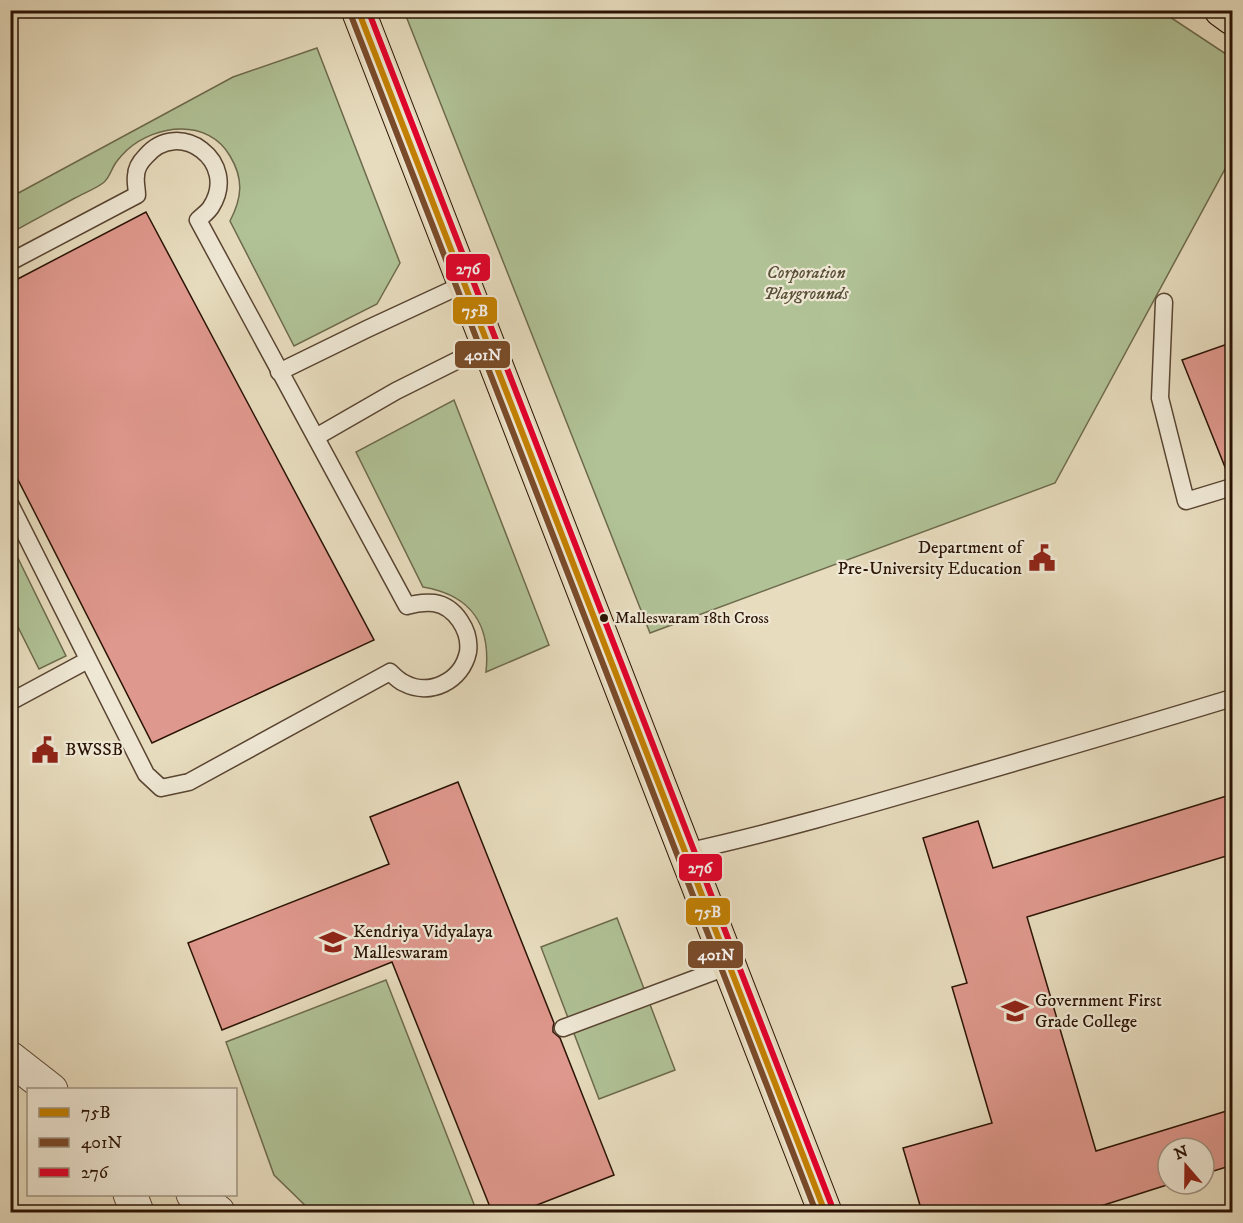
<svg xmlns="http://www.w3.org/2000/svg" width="1243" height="1223" viewBox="0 0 1243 1223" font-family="'IM FELL DW Pica',serif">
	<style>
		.green { fill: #b0c296; stroke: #6d6a4d; stroke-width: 1.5 }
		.building { fill: #df988d; stroke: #2a1304; stroke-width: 1.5 }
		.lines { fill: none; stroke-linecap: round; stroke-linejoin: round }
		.service-casing { stroke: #594532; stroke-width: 19 }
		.minor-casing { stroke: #594532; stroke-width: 35 }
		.primary-casing { stroke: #2a1304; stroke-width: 35 }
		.service { stroke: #efe8d5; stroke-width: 16 }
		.minor { stroke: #efe8d5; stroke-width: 33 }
		.primary { stroke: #e7dcbe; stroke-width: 33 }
		.bus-1-casing { stroke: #efe8d5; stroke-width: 10 }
		.bus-2-casing { stroke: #efe8d5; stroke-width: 10 }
		.bus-3-casing { stroke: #efe8d5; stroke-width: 10 }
		.bus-1 { stroke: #c48101; stroke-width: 6 }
		.bus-2 { stroke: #7a4b2a; stroke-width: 6 }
		.bus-3 { stroke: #e4002b; stroke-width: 6 }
		.bus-dot { fill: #2a1304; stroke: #efe8d5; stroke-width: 2 }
		.labels { text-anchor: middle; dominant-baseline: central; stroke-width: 4.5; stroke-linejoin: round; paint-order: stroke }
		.bus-label { font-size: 16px; fill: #2a1304; stroke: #efe8d5; text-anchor: start }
		.park-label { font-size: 18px; font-style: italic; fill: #595037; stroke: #efe8d5 }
		.poi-label { font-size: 18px; fill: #2a1304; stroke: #efe8d5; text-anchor: start }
		.line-badge { stroke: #efe8d5; stroke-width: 2 }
		.badge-label { font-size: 16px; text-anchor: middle; font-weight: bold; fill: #fff }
	</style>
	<rect width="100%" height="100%" fill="#e7dcbe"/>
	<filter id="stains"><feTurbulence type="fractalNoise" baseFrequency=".00333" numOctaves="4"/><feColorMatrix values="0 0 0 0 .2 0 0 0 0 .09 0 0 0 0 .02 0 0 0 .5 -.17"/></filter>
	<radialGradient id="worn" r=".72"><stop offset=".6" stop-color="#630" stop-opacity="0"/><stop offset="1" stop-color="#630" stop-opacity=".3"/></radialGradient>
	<!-- green -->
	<g class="green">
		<polygon points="404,11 1161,11 1232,58 1232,156 1055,483 650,633"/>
		<path d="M317 48 400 263 377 304 294 346 230 221C242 198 244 179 230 156 208 118 156 124 127 150 123 154 118 159 115 164 111 170 109 179 103 183 95 189 84 193 75 198 53 210 32 221 11 233V197L233 77Z"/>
		<path d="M454 400 549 645 486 672C491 625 471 595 423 587L356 452Z"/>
		<polygon points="11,544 66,656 39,669 11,613"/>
		<polygon points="617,918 675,1070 599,1099 541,947"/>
		<polygon points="386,980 477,1212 312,1212 274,1175 226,1042"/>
	</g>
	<!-- building -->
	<g class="building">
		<polygon points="146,212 374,640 152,743 10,464 10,283"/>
		<polygon points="1233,342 1233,477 1229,477 1182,360"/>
		<polygon points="458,782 554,1023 553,1027 553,1032 560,1038 614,1175 519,1212 492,1212 392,962 222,1030 188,943 389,864 370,817"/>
		<polygon points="1233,794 1233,854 1027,917 1096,1151 1233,1109 1233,1165 1204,1174 1204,1148 1168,1148 1168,1184 1170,1184 1082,1212 922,1212 903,1148 992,1123 952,987 967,983 923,838 978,821 993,868"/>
	</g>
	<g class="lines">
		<defs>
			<g id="service">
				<path d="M10 262 137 195C137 189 135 182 136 176 136 169 141 161 146 156 179 117 240 162 211 207 208 212 202 216 198 220L407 606C416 603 424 602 434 603 455 606 471 631 468 652 462 681 430 697 404 683 399 681 394 676 390 672L189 782 161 788 146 774 10 504"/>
				<polyline points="1164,302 1160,398 1186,501 1232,487"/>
				<polyline points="279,372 367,329 464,284"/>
				<polyline points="316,437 396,391 488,345"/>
				<polyline points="10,702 88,660"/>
				<path d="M685 852C772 833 858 808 944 783 1041 755 1137 727 1232 698"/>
				<polyline points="563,1028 729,966"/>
			</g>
			<g id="minor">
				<polyline points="10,1058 51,1090"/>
				<polyline points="130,1194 137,1212"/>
				<polyline points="193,1194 218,1212"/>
			</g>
			<g id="primary">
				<polyline points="358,10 825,1212"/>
				<polyline points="1221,10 1232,18"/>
			</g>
		</defs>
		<!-- service casing -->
		<use href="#service" class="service-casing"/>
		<!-- minor casing -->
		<use href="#minor" class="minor-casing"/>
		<!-- primary casing -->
		<use href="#primary" class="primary-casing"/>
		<!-- service -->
		<use href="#service" class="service"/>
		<!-- minor -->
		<use href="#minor" class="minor"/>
		<!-- primary -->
		<use href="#primary" class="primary"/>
		<defs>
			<polyline id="bus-1" points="358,10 825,1212"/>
			<polyline id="bus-2" points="350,13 816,1212"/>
			<polyline id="bus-3" points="368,10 833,1209"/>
		</defs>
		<!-- bus-1 casing -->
		<use href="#bus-1" class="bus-1-casing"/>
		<!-- bus-2 casing -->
		<use href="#bus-2" class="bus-2-casing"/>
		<!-- bus-3 casing -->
		<use href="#bus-3" class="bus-3-casing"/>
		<!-- bus-1 -->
		<use href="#bus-1" class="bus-1"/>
		<!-- bus-2 -->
		<use href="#bus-2" class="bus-2"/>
		<!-- bus-3 -->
		<use href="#bus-3" class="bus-3"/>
	</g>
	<!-- icons -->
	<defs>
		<symbol id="civic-bare" viewBox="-9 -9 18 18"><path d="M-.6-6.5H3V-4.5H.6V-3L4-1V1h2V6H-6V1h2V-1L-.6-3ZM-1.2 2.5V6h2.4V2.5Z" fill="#8f2418" stroke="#efe8d5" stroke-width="2.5" paint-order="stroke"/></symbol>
		<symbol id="school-bare" viewBox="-9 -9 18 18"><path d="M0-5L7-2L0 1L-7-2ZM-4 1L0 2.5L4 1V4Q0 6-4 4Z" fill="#8f2418" stroke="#efe8d5" stroke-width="2.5" paint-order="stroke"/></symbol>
		<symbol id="university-bare" viewBox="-9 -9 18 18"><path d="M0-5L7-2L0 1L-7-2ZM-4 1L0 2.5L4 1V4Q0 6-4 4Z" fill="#8f2418" stroke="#efe8d5" stroke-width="2.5" paint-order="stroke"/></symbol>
	</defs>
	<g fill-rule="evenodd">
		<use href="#civic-bare" x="1023" y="539" width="38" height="38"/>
		<use href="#civic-bare" x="26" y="731" width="38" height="38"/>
		<use href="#school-bare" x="314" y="923" width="38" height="38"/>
		<use href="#university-bare" x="996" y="992" width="38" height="38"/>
	</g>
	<!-- markers -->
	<circle class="bus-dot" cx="604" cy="618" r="5"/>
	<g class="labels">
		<!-- bus labels -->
		<g class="bus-label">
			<text x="615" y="618">Malleswaram 18th Cross</text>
		</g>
		<!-- park labels -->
		<g class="park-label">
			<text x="806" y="273">Corporation<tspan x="806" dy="21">Playgrounds</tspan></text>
		</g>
		<!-- poi labels -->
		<g class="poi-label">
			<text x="1022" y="548" text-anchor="end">Department of<tspan x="1022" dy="21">Pre-University Education</tspan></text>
			<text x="65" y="750">BWSSB</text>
			<text x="353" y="932">Kendriya Vidyalaya<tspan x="353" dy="21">Malleswaram</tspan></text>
			<text x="1035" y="1001">Government First<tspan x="1035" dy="21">Grade College</tspan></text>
		</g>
	</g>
	<g class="line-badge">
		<rect x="445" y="253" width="46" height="29" rx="6" fill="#e4002b"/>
		<rect x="452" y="296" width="46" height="29" rx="6" fill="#c48101"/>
		<rect x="454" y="340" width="57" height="29" rx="6" fill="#7a4b2a"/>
		<rect x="678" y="853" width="45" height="29" rx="6" fill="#e4002b"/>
		<rect x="685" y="897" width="46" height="29" rx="6" fill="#c48101"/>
		<rect x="687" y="940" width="57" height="29" rx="6" fill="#7a4b2a"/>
	</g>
	<g class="badge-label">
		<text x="468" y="274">276</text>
		<text x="475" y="316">75B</text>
		<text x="483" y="360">401N</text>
		<text x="700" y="873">276</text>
		<text x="708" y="917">75B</text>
		<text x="716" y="960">401N</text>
	</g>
	<!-- margin -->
	<rect width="1243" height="1223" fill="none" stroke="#e7dcbe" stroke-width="36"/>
	<rect x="12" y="12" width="1219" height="1199" fill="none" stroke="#2a1304" stroke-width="3"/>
	<rect x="18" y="18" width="1207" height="1187" fill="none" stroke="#2a1304" stroke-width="1.5"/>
	<!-- legend -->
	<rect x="27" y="1088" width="210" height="108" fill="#efe8d5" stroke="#a09381" stroke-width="1.5"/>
	<rect x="39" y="1108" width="30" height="9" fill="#c48101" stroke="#a09381" stroke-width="1.5"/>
	<text x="81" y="1118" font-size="18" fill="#2a1304">75B</text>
	<rect x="39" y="1138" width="30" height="9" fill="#7a4b2a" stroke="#a09381" stroke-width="1.5"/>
	<text x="81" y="1148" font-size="18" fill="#2a1304">401N</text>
	<rect x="39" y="1168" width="30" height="9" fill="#e4002b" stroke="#a09381" stroke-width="1.5"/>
	<text x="81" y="1178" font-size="18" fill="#2a1304">276</text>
	<!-- north arrow -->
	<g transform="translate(1186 1166) rotate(340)"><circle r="28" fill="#efe8d5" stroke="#a09381" stroke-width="1.5"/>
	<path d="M0-4.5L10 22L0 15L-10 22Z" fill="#8f2418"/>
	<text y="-9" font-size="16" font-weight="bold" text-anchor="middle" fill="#2a1304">N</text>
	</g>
	<rect width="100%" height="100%" filter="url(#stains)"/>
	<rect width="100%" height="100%" fill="url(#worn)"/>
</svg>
